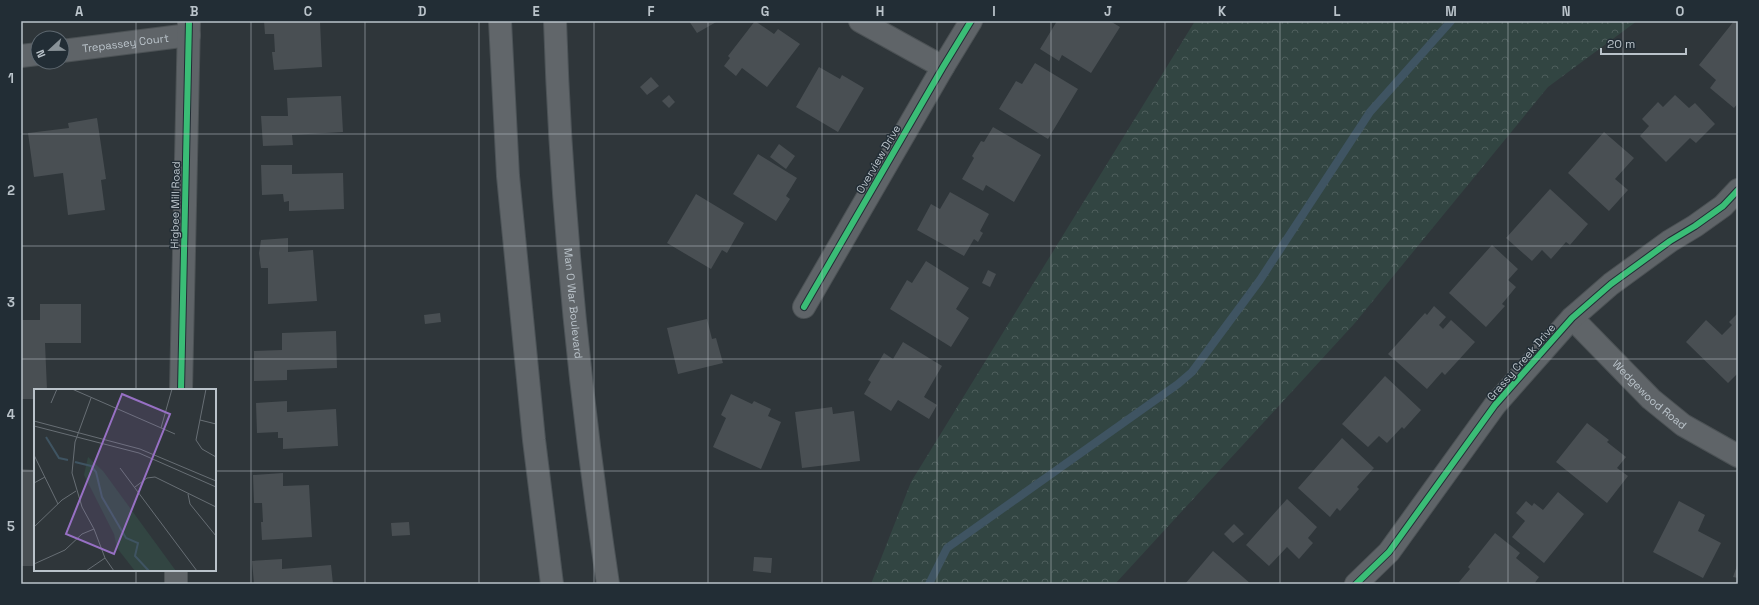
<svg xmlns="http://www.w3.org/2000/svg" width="1759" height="605" viewBox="0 0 1759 605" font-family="'Space Grotesk',sans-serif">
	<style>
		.forest { fill: url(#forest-crowns) }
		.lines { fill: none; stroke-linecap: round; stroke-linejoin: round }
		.stream { stroke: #3f5462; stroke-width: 8 }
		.building { fill: #494f53 }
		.street-casing { stroke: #4c5255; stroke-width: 24 }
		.primary-casing { stroke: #4c5357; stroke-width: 24 }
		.street { stroke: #5f6468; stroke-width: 22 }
		.primary { stroke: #61666a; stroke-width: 22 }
		.cycleway-casing { stroke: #222d35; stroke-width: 8 }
		.cycleway { stroke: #3abd76; stroke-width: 6 }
		.grid { fill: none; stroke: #bac3ca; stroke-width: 1; stroke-opacity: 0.55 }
		.labels { text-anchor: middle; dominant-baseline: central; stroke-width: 3; stroke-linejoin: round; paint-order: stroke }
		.street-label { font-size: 11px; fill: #bac3ca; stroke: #222d35 }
		.inset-river { fill: none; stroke: #3f5462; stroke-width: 2 }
		.inset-road { fill: none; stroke: #676e74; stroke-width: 1 }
		.view { fill: #9770c4; fill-opacity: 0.15; stroke: #9770c4; stroke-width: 2 }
		.inset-edge { fill: none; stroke: #bac3ca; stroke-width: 2 }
		.neatline { fill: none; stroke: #bac3ca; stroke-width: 1.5 }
		.grid-label { font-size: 13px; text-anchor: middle; font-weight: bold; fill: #bac3ca }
	</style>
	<defs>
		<pattern id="forest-crowns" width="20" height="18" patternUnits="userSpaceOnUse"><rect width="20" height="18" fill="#324542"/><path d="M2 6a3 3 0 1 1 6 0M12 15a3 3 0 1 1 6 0" fill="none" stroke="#4e5e5c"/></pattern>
	</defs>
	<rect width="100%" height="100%" fill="#2f363a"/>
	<!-- forest -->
	<polygon class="forest" points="1195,21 1637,21 1548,87 1354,324 1115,584 871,584 911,482"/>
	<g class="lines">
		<!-- stream -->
		<polyline class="stream" points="929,584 947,548 1178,384 1192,372 1260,280 1370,112 1451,21"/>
	</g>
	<!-- building -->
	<g class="building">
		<polygon points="264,21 320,21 322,67 274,70 272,52 275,52 274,34 265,34"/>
		<polygon points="689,21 718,21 697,33"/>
		<polygon points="755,21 774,34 778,29 800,44 767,87 742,68 736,76 724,66 730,58 728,56"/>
		<polygon points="1057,21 1110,21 1120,27 1091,73 1062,55 1059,61 1040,49"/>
		<polygon points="1734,21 1738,25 1738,103 1734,108 1710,88 1716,80 1699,65"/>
		<polygon points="1035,63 1078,89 1048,139 999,109 1016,81 1022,84"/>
		<polygon points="819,67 840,79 842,75 864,88 838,132 796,107"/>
		<polygon points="651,77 659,86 647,95 640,87"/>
		<polygon points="669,95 675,102 669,108 662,101"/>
		<polygon points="1675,95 1689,108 1695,103 1715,124 1696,143 1690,138 1666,162 1640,136 1649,126 1642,119 1658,102 1663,107"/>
		<polygon points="341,96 343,132 292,135 293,145 263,146 261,116 288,116 287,98"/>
		<polygon points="97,118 106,179 101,180 105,210 68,215 63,173 34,177 28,133 69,128 68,123"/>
		<polygon points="993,127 1041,155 1014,202 986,185 983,191 962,179 974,158 972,156 981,141 984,142"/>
		<polygon points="1604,132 1634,158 1615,179 1628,190 1609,211 1568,173"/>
		<polygon points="779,144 795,156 786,169 770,157"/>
		<polygon points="758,154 797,178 786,196 790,199 776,221 733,194"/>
		<polygon points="261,165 292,165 292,174 343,173 344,209 289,211 289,201 284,202 283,194 262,195"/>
		<polygon points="1550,189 1588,224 1570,245 1566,242 1551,259 1542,250 1532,261 1506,238"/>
		<polygon points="950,192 989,214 980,231 983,233 978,242 974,239 964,256 917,230 931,204 940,209"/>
		<polygon points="696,194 744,223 727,253 722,250 711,269 667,243"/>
		<polygon points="288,238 288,252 313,250 317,301 268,304 268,268 261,268 259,253 261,240"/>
		<polygon points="1492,245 1518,269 1508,280 1516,287 1502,304 1505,306 1486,327 1449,293"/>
		<polygon points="926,261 969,288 956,309 969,318 951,347 890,309 907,280 912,283"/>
		<polygon points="988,270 996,274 990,287 982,283"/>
		<polygon points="40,304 81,304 81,343 45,343 47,390 35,390 35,399 21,399 21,320 40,320"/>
		<polygon points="1434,306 1446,317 1439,325 1443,329 1451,320 1475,342 1445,375 1442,372 1427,389 1388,354 1425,313 1427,315"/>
		<polygon points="440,313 441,322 425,324 424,315"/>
		<polygon points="1737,314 1738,373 1728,383 1686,342 1706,320 1722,335 1732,325 1729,322"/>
		<polygon points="707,319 712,339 716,338 723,363 678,374 667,328"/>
		<polygon points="336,331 337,368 287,370 287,380 254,381 254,351 282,350 282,333"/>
		<polygon points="903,342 942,366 924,397 937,405 929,419 898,400 891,411 864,394 871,382 868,380 884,353 893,359"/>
		<polygon points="1385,376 1421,410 1404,429 1402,427 1387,443 1379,436 1368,447 1342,424"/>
		<polygon points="731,394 752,404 754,401 771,409 768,416 781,422 761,469 713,447 726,418 721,415"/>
		<polygon points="287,401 287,412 336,409 338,446 283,449 283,438 278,438 278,432 257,433 256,403"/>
		<polygon points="832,407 833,414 854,411 860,461 802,468 795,412"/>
		<polygon points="1587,423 1609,440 1607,442 1626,457 1617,468 1628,476 1607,503 1556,462"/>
		<polygon points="1342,438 1374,468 1357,487 1359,489 1340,511 1337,508 1330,517 1298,488"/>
		<polygon points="21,469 35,470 34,566 21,566"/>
		<polygon points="283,473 283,486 309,485 312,537 262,540 261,522 263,522 262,503 254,503 253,475"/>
		<polygon points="1558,492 1584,514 1544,563 1512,537 1525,521 1516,513 1526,501 1532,506 1534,503 1543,510"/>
		<polygon points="1287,499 1317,527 1308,538 1313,543 1299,559 1287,547 1269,566 1246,545"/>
		<polygon points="1679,501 1705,515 1698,531 1721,543 1703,578 1653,552"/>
		<polygon points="409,522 410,535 392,536 391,523"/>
		<polygon points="1234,524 1244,534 1233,543 1224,534"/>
		<polygon points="1495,533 1520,553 1516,558 1539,577 1534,584 1461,584 1459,582 1470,569 1468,567"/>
		<polygon points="1213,551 1251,584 1185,584"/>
		<polygon points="754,557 772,558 771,573 753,571"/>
		<polygon points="282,559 282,569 331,565 333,584 254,584 252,561"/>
		<polygon points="1738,563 1738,578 1733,577"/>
	</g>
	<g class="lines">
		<defs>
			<g id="street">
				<polyline points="860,21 943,67"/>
				<path id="s1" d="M62 51 189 35"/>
				<polyline points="21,56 38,54"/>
				<polyline points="804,307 943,67 971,21"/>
				<path id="s2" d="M1572 318 1651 399 1683 425 1738 456"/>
				<polyline points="181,390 189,21"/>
				<polyline points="176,584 176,570"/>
				<polyline points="1356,584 1389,552 1495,405 1572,318 1611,284 1670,241 1695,226 1723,206 1738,190"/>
			</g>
			<g id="primary">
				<polyline points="500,21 508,176 534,440 552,584"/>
				<path id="s3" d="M555 21C561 209 580 398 608 584"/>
			</g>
		</defs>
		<!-- street casing -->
		<use href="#street" class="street-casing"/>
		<!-- primary casing -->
		<use href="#primary" class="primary-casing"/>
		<!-- street -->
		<use href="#street" class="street"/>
		<!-- primary -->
		<use href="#primary" class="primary"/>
		<defs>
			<g id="cycleway">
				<polyline points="804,307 943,67 971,21"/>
				<polyline points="181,390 189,21"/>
				<polyline points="1356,584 1389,552 1495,405 1572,318 1611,284 1670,241 1695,226 1723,206 1738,190"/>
			</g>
		</defs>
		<!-- cycleway casing -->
		<use href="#cycleway" class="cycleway-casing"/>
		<!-- cycleway -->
		<use href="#cycleway" class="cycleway"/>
	</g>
	<!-- grid -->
	<path class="grid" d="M136 21V390M251 21V584M365 21V584M479 21V584M594 21V584M708 21V584M822 21V584M937 21V584M1051 21V584M1165 21V584M1280 21V584M1394 21V584M1508 21V584M1623 21V584M21 134H1738M21 246H1738M21 359H1738M21 471H35M215 471H1738M136 570V584"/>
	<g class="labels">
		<!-- street labels -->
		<g class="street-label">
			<text stroke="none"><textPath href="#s1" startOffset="64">Trepassey Court</textPath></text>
			<text transform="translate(878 159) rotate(-60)">Overview Drive</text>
			<text transform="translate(175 205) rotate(-89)">Higbee Mill Road</text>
			<text stroke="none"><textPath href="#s3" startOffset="283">Man O War Boulevard</textPath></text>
			<text transform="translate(1521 362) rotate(-49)">Grassy Creek Drive</text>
			<text stroke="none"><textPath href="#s2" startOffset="109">Wedgewood Road</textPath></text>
		</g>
	</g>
	<!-- overview -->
	<g transform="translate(34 389)">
		<rect width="182" height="182" fill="#2f363a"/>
		<path d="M54 68 69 82 142 182H101L83 159 80 145 50 86Z" fill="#324542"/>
		<path class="inset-river" d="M12 48 25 69 34 71M41 73 57 77 62 83 68 108 92 149 104 154 101 167 115 182"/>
		<path class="inset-road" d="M38 0 141 45M172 0 162 51 168 60 182 68M57 9 41 53 38 84 48 118 60 140 71 169 80 182M17 14 23 0M166 31 182 35M0 32 106 60 182 92M0 37 105 64 182 98M127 39 138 0M0 66 24 115M86 79 163 182M0 94 11 88M101 98 113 89 121 88 182 118M154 105 156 115 182 147M0 138 28 111 42 102M0 175 31 161 48 145 60 140M52 182 71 169"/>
		<path class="view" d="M88 5 136 25 80 165 32 145Z"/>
		<rect width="182" height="182" class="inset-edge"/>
	</g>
	<!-- border -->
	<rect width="1759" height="605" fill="none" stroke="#222d35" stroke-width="44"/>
	<!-- north arrow -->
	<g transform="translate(50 50) rotate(248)"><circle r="19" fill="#222d35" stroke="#5f6971"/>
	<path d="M0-3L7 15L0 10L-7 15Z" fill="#899298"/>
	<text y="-6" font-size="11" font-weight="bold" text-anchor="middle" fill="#bac3ca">N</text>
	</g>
	<!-- scale -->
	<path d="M1601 48v6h85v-6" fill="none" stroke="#bac3ca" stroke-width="2"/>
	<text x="1607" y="48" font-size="12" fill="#bac3ca" stroke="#222d35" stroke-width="3" paint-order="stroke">20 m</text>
	<rect x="22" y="22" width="1715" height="561" class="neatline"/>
	<g class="grid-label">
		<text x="79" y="16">A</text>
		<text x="194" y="16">B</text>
		<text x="308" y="16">C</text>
		<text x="422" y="16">D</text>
		<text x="536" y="16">E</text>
		<text x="651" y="16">F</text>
		<text x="765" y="16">G</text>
		<text x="880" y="16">H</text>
		<text x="994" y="16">I</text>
		<text x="1108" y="16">J</text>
		<text x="1222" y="16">K</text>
		<text x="1337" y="16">L</text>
		<text x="1451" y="16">M</text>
		<text x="1566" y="16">N</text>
		<text x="1680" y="16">O</text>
		<text x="11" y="83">1</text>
		<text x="11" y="195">2</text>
		<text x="11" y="307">3</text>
		<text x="11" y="419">4</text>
		<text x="11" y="531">5</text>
	</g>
</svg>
